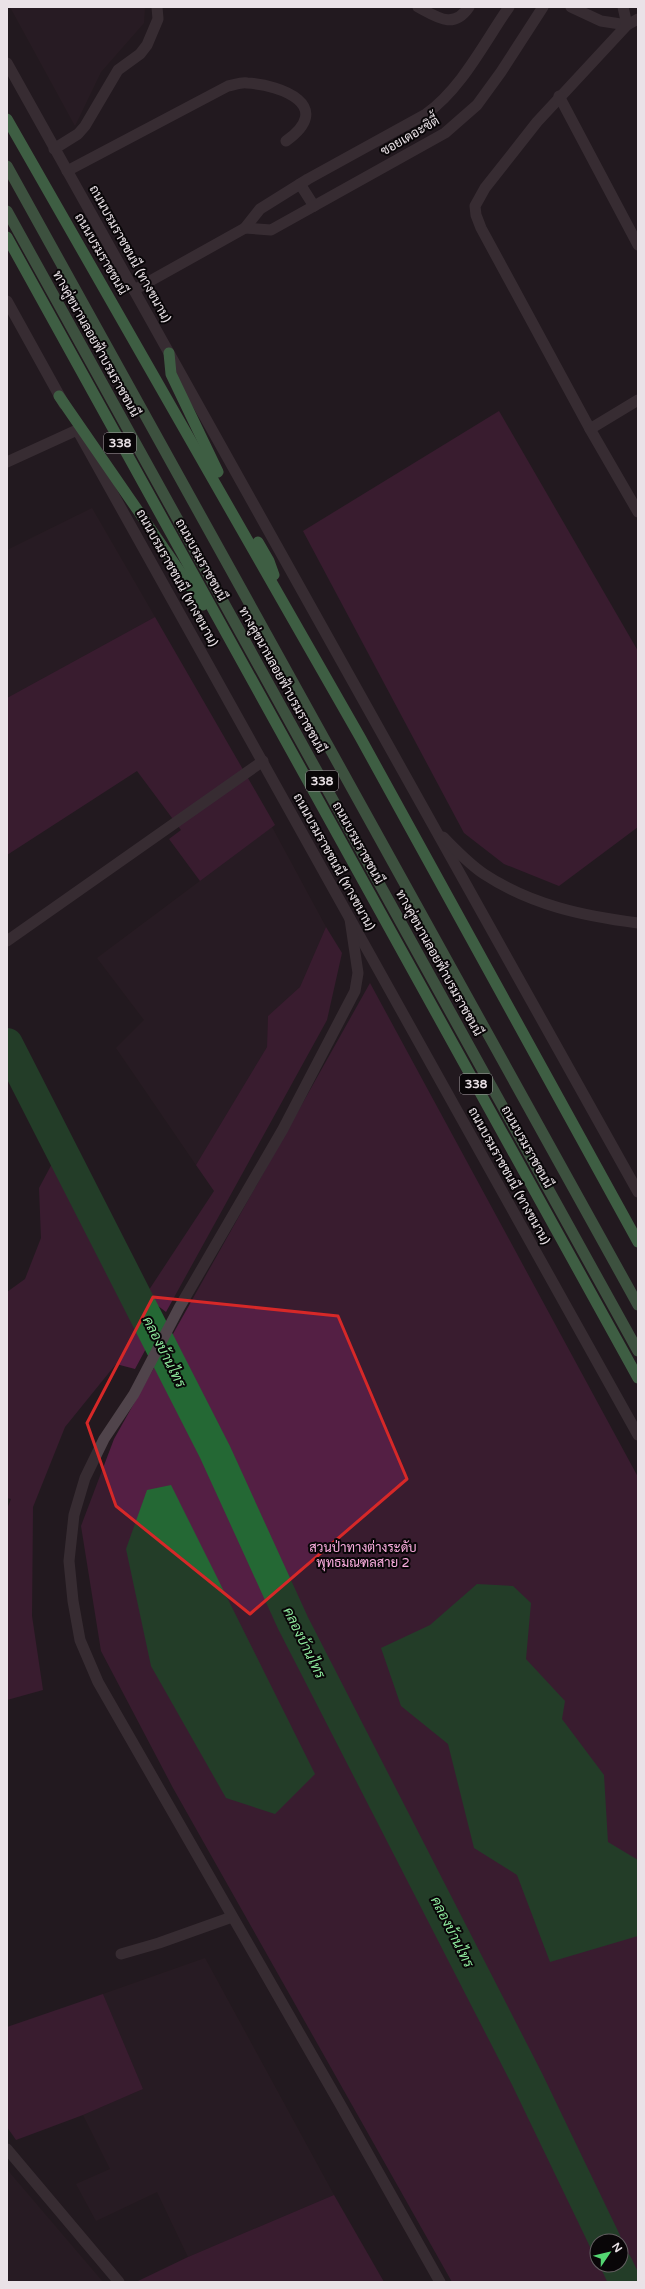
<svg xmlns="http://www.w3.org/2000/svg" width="645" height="2289" viewBox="0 0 645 2289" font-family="'Varela Round',Sarabun,sans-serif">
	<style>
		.built { fill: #2e1e28 }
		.green { fill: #541f44; fill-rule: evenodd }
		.water { fill: #246834 }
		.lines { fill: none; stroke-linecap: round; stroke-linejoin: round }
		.river { stroke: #246834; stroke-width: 32 }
		.minor { stroke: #50444b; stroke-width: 11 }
		.secondary { stroke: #50444b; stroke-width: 11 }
		.primary { stroke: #5d9667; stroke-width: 11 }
		.trunk { stroke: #61b270; stroke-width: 11 }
		.marked { fill: none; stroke: #d62828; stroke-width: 3; stroke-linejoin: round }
		.labels { text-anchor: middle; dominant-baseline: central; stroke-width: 4; stroke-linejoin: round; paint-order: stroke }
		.shield { fill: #090608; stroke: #a6a0a4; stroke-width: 1 }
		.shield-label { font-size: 12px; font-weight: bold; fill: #eae2e7 }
		.street-label { font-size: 13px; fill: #eae2e7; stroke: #090608 }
		.park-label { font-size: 13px; fill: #fdafe1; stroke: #090608 }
		.water-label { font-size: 14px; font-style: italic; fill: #8feb9e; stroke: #090608 }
	</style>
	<rect width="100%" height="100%" fill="#23191f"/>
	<!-- built -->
	<g class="built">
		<polygon points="10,7 145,7 144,23 101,72 75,126"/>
		<polygon points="92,508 155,617 7,698 7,550"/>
		<polygon points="272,827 326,927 300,987 268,1016 267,1047 196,1165 116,1048 144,1020 97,958"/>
		<polygon points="205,1958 334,2195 188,2257 157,2192 96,2221 76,2184 110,2169 83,2115 143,2089 103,1994"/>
		<polygon points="7,2170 10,2173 103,2282 7,2282"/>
	</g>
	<!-- green -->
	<g class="green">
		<polygon points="499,411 638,651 638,827 559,886 504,864 464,833 303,531"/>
		<polygon points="155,617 275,825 200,881 169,839 181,830 137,771 7,855 7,698"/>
		<polygon points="326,927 342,953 327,1020 166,1312 145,1296 214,1191 196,1165 267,1047 268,1016 300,987"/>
		<path d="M370 983 638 1477V2282H452L173 1788 101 1651 81 1526 114 1439ZM597 2241H621V2265H597Z"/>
		<polygon points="54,1160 149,1343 135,1369 116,1364 65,1427 33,1507 32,1616 43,1690 7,1700 7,1509 11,1499 7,1498 7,1292 25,1279 41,1238 39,1188"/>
		<polygon points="103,1994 143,2089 83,2115 16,2140 7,2127 7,2027"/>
		<polygon points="334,2195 384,2282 136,2282 188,2257"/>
	</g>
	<!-- water -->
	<g class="water">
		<polygon points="171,1485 315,1774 275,1814 226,1798 151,1666 126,1549 147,1490"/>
		<polygon points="477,1584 513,1586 531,1603 526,1659 565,1701 562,1719 604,1775 608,1842 638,1860 638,1936 550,1962 517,1875 474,1848 448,1744 401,1706 381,1648 430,1625"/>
	</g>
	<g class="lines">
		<!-- river -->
		<g class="river">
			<polyline points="7,1044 215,1452 293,1623 527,2079 605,2241"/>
			<polyline points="617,2265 625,2282"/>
		</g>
		<!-- minor -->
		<g class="minor">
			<path d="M418 7C437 17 453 30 469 7"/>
			<polyline points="571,7 601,21 627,25 638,19"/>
			<polyline points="623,7 627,25 537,122 485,188 475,206 476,215 481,228 590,429 638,512"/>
			<polyline points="559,96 638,245"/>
			<polyline points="54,149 78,134 85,126 118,70 140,54 147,45 158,19 157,7"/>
			<path d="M67 171 228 86C234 85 241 82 247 83 282 85 335 106 286 141"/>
			<polyline points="300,184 314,206"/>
			<polyline points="245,228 271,230 445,133 477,105 501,72 543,7"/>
			<path d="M134 290 245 228 260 209 308 179 426 114C462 88 484 43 509 7"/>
			<polyline points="590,429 638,400"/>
			<polyline points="7,462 77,430"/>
			<polyline points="7,941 263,761"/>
			<polyline points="121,1954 159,1943 232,1917"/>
			<polyline points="7,2149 119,2282"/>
		</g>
		<!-- secondary -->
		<g class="secondary">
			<polyline points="7,63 638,1192"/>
			<polyline points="7,301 64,404"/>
			<polyline points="79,433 638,1435"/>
			<path d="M443 837C456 850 469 864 484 874 531 905 583 916 638 923"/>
			<polyline points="350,919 358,973 355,991 283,1129 179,1308 134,1394 104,1439 85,1478 74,1515 69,1561 73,1601 80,1640 98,1682 340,2104 440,2282"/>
		</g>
		<!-- primary -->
		<g class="primary">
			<polyline points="7,166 638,1305"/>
			<polyline points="7,211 638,1351"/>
		</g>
		<!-- trunk -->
		<g class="trunk">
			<polyline points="7,119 360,737 638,1242"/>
			<polyline points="7,237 638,1378"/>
			<polyline points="169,353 171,374 218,472"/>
			<polyline points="59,396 203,605"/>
			<polyline points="258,542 269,561 274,575"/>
		</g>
	</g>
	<!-- marked area -->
	<path d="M0 0H645V2289H0ZM153 1297 338 1316 407 1479 250 1614 116 1506 87 1423Z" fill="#23191f" fill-opacity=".55" fill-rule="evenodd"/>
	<path class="marked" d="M153 1297 338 1316 407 1479 250 1614 116 1506 87 1423Z"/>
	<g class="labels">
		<!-- shield labels -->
		<g class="shield">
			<rect x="104" y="433" width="32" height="20" rx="3"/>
			<rect x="306" y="771" width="32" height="20" rx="3"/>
			<rect x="460" y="1074" width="32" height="20" rx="3"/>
		</g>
		<g class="shield-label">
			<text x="120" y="443">338</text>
			<text x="322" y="781">338</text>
			<text x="476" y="1084">338</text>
		</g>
		<!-- street labels -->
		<g class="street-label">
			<text transform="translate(410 136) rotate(-30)">ซอยเดอะซิตี้</text>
			<text transform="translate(101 254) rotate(60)">ถนนบรมราชชนนี</text>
			<text transform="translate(130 254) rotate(61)">ถนนบรมราชชนนี (ทางขนาน)</text>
			<text transform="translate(96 344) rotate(61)">ทางคู่ขนานลอยฟ้าบรมราชชนนี</text>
			<text transform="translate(201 560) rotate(61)">ถนนบรมราชชนนี</text>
			<text transform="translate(177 578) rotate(61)">ถนนบรมราชชนนี (ทางขนาน)</text>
			<text transform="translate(282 680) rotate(61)">ทางคู่ขนานลอยฟ้าบรมราชชนนี</text>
			<text transform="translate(358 843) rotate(61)">ถนนบรมราชชนนี</text>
			<text transform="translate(334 862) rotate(61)">ถนนบรมราชชนนี (ทางขนาน)</text>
			<text transform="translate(439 963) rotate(61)">ทางคู่ขนานลอยฟ้าบรมราชชนนี</text>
			<text transform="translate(527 1147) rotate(61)">ถนนบรมราชชนนี</text>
			<text transform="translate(509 1176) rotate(61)">ถนนบรมราชชนนี (ทางขนาน)</text>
		</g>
		<!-- park labels -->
		<g class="park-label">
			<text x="363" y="1548">สวนป่าทางต่างระดับ<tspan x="363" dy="15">พุทธมณฑลสาย 2</tspan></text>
		</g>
		<!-- water labels -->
		<g class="water-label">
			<text transform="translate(164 1352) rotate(63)">คลองบ้านไทร</text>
			<text transform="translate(304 1643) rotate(64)">คลองบ้านไทร</text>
			<text transform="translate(452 1932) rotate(63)">คลองบ้านไทร</text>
		</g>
	</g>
	<!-- border -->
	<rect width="645" height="2289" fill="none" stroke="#eae2e7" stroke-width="16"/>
	<!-- north arrow -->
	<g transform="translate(609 2253) rotate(55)"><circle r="19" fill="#090608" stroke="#635e61"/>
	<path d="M0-3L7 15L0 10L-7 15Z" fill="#54d672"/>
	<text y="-6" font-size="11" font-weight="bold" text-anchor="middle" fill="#eae2e7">N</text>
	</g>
</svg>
